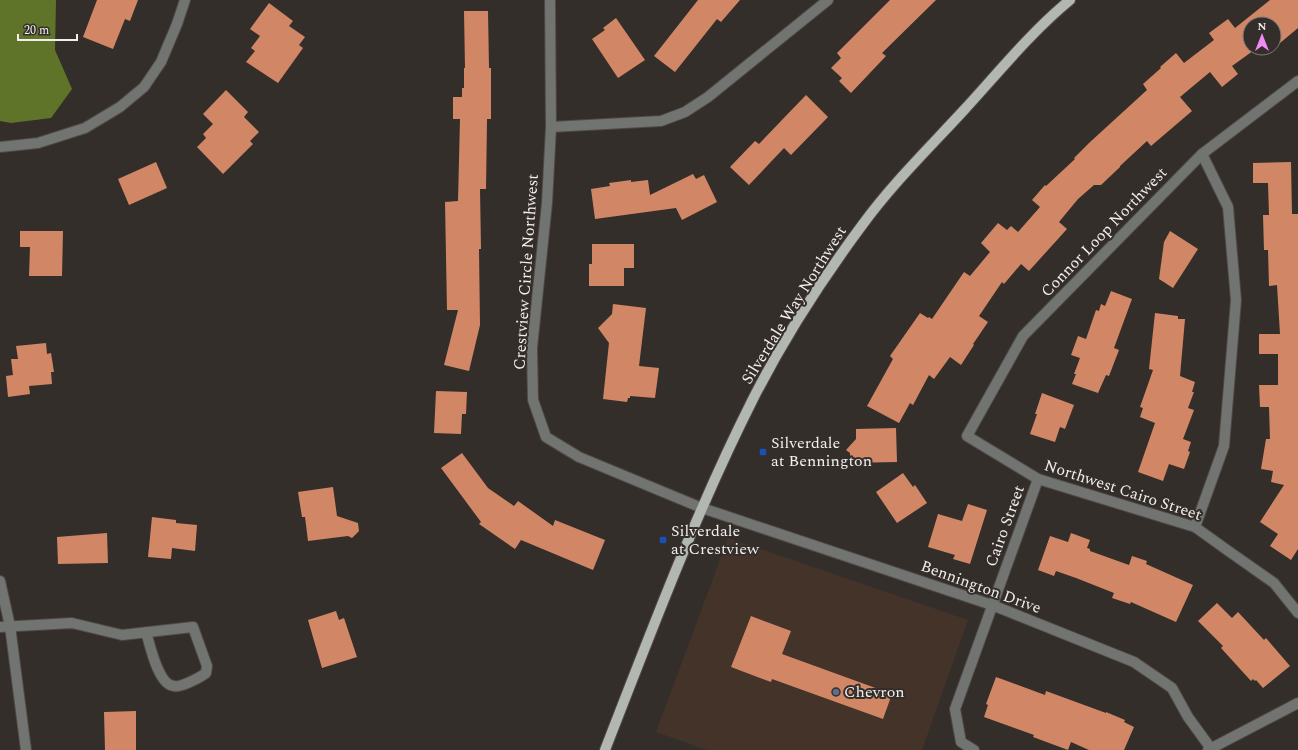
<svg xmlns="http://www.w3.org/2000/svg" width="1298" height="750" viewBox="0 0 1298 750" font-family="Spectral,serif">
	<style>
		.commercial { fill: #443329 }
		.forest { fill: #607429 }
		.building { fill: #d18765 }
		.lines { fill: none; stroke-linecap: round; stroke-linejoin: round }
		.minor-casing { stroke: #4f4946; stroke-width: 12 }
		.major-casing { stroke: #4f4946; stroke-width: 12 }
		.minor { stroke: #717471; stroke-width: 10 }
		.major { stroke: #b3b7b2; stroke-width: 10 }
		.transit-dot { fill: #1a4fb4; stroke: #342e2b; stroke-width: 1.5 }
		.service-dot { fill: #5c6f8a; stroke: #342e2b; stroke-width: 1.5 }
		.labels { text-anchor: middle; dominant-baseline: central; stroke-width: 4; stroke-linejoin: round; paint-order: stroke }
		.street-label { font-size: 16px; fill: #f3efed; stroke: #342e2b }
		.poi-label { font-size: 16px; fill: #f3efed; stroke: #342e2b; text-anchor: start }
	</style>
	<rect width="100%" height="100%" fill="#342e2b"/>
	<!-- commercial -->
	<polygon class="commercial" points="728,538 968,620 922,750 707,750 656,732"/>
	<!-- forest -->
	<polygon class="forest" points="0,0 56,0 55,50 72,89 51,118 11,123 0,121"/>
	<!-- building -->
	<g class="building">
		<polygon points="97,0 138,0 130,21 125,19 113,49 83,37"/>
		<polygon points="698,0 740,0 721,22 717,19 675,72 654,56"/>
		<polygon points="890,0 936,0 882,53 886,56 851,93 839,81 842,78 831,68 841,58 837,53"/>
		<polygon points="1270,0 1298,0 1298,28 1274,48 1274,24 1250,24 1250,48 1257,48 1232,66 1238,74 1222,87 1210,72 1180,97 1192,111 1151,146 1147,141 1120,166 1120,167 1101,185 1094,185 1078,199 1059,222 1067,229 1029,271 1021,264 1004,284 1002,282 979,316 988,322 973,344 974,345 961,365 950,357 934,379 929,375 913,405 910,403 899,423 867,406 893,359 890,356 920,313 928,318 929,317 932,319 964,272 970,276 990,252 981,243 998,223 1007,230 1011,226 1018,232 1040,207 1032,200 1045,185 1046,186 1075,159 1074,158 1089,143 1147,90 1143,84 1161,68 1160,67 1176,53 1184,63 1214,40 1209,33 1228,19 1235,28"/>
		<polygon points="269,3 293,21 289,26 305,37 299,45 303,48 278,83 246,62 255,51 251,48 260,36 250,29"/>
		<polygon points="464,11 488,11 489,68 491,68 491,119 487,119 487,121 486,189 480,189 481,249 479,249 480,325 469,371 444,365 458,310 447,310 445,202 458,201 460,119 453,119 453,97 462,97 462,88 464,88 464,68 465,68"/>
		<polygon points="616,18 645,60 618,78 592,39 605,30 603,28"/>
		<polygon points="226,90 248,112 244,117 259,132 250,141 253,144 223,174 197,147 206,138 203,134 213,124 203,114"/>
		<polygon points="806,95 828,117 791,155 784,148 749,185 730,167 755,141 759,144"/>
		<polygon points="156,162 167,188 129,205 118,179"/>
		<polygon points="1291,162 1292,214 1298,214 1298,549 1291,560 1270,546 1278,534 1260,522 1284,485 1271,482 1273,471 1261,469 1266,439 1270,439 1269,407 1260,407 1259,385 1278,385 1278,354 1259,354 1259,334 1280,334 1277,285 1269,286 1268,250 1264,250 1263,215 1269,215 1268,183 1253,183 1253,163"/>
		<polygon points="693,174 696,179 704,175 717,202 682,220 676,208 595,219 591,189 610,186 609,183 631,180 631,182 648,180 650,195"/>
		<polygon points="20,231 63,231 62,276 29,276 30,247 20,247"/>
		<polygon points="1170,231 1198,249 1173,288 1159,279 1164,242"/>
		<polygon points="592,244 634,244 634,268 624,268 624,286 589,286 589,264 592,264"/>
		<polygon points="1111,291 1132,299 1114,348 1119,350 1109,376 1106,375 1098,393 1072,384 1076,374 1074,374 1080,358 1071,355 1078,336 1086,339 1096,310 1099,311 1101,304 1105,306"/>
		<polygon points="613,304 646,308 639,366 659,368 655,398 630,396 630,398 628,398 627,402 603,399 609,343 598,328 612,314"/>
		<polygon points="1155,313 1178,316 1178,319 1185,319 1180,376 1195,382 1192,392 1194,392 1188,408 1194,410 1183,439 1191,442 1188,451 1190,452 1184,469 1169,464 1163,481 1138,472 1155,423 1140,417 1143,408 1140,407 1153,370 1149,369"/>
		<polygon points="46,343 47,354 51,353 54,372 51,372 52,384 29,386 30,394 8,397 6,376 13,375 11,359 18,359 16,346"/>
		<polygon points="436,391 467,392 466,414 462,414 461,434 434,433"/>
		<polygon points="1042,393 1074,405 1065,429 1060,427 1055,442 1030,434 1037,414 1035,414"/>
		<polygon points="896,428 897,462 850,463 850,453 846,450 856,439 856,429"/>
		<polygon points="462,453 488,488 514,506 518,501 553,526 555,520 605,540 593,570 521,540 515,549 479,524 481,522 441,468"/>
		<polygon points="903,473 913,487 915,485 927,503 897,523 876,492"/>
		<polygon points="333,487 337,516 358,523 359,531 352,538 348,536 308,541 305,517 302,517 298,492"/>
		<polygon points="968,504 987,510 970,564 953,559 955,555 928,547 938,514 962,521"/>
		<polygon points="152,517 176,520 176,523 197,525 195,551 172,548 171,559 148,557"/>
		<polygon points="107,533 108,563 58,564 57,537"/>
		<polygon points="1071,533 1090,540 1087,548 1090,549 1090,551 1129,565 1132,556 1147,561 1146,564 1193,585 1176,622 1131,602 1130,604 1112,598 1114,593 1076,578 1056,571 1054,576 1038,570 1050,536 1068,542"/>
		<polygon points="1217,603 1232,618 1238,612 1264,640 1266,638 1290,666 1263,688 1256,680 1255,681 1253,679 1251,681 1221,648 1223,646 1198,621"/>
		<polygon points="336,611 339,620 344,618 357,657 322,668 308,620"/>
		<polygon points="751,616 791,631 782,654 892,694 883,719 772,679 771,682 731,667"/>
		<polygon points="996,677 1045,695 1046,691 1106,713 1106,712 1125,720 1124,722 1134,727 1124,750 1089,750 1071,742 1068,750 1033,737 1034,735 984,717 988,705 986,704"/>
		<polygon points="136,711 136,750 105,750 104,712"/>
	</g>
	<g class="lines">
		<defs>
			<g id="minor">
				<polyline points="550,0 551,127 547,203 532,348 533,400 546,437 579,457 702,508 992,605 1134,662 1172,688 1188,717 1212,750"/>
				<polyline points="1298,81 1202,154 1023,336 967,436 1038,479 1195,527 1227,550 1274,583 1298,613"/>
				<polyline points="551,127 661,121 685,112 708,97 828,0"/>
				<polyline points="0,147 38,143 85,128 120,107 144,87 161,62 177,24 185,0"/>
				<polyline points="1195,527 1224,446 1236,300 1228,207 1202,154"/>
				<polyline points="0,581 10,626 26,750"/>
				<path d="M0 627 72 623 122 635 193 627 207 666 206 673C201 677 196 679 190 682 185 684 180 687 174 686 158 685 150 645 146 632"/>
				<polyline points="974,750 961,742 955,709 1038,479"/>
				<polyline points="1208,750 1298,703"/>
			</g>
			<path id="major" d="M605 750C651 632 696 512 753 399 784 338 822 279 863 224 893 183 930 147 964 110 998 73 1031 32 1070 0"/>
		</defs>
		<!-- minor casing -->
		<use href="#minor" class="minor-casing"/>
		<!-- major casing -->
		<use href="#major" class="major-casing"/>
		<!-- minor -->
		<use href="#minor" class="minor"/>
		<!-- major -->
		<use href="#major" class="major"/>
	</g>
	<!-- markers -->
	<g class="transit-dot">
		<rect x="759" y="448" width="8" height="8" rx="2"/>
		<rect x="659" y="536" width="8" height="8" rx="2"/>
	</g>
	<circle class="service-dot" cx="836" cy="692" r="4"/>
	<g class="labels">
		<!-- street labels -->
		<g class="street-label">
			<text transform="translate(1104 232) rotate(-46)">Connor Loop Northwest</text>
			<text transform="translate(526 272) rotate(-86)">Crestview Circle Northwest</text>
			<text transform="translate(794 305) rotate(-58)">Silverdale Way Northwest</text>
			<text transform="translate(1123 490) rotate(18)">Northwest Cairo Street</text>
			<text transform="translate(1005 526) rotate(-70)">Cairo Street</text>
			<text transform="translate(981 587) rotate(20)">Bennington Drive</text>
		</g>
		<!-- poi labels -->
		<g class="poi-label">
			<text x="771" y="443">Silverdale<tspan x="771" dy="18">at Bennington</tspan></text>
			<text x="671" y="531">Silverdale<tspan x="671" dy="18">at Crestview</tspan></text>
			<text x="844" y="692">Chevron</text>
		</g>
	</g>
	<!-- north arrow -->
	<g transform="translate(1262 36)"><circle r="19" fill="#342e2b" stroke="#807b79"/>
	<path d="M0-3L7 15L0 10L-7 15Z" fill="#f08bf5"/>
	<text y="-6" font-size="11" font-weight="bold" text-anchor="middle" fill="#f3efed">N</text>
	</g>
	<!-- scale -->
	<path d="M18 34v6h59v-6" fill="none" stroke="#f3efed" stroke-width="2"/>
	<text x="24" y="34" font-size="12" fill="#f3efed" stroke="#342e2b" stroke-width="3" paint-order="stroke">20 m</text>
</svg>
